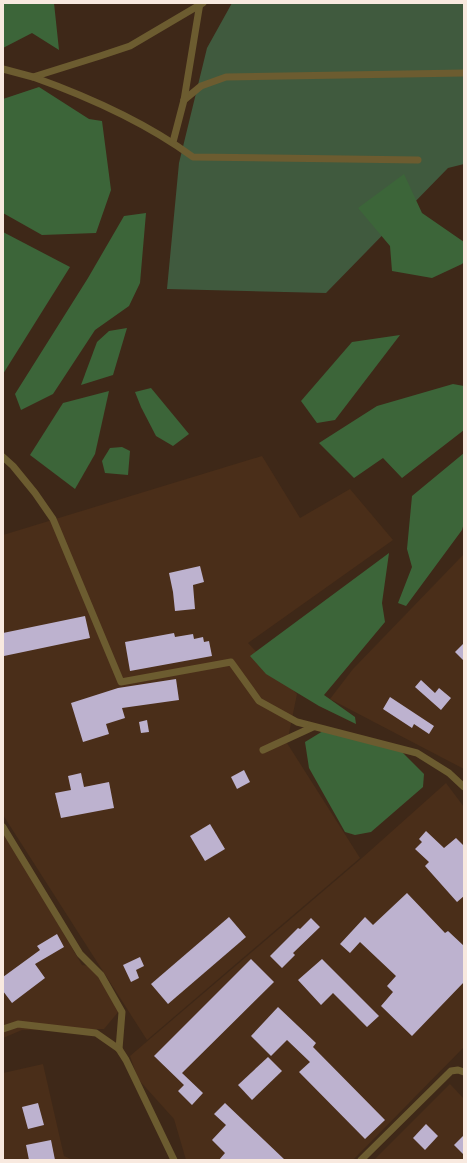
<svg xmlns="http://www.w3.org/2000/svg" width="467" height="1163" viewBox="0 0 467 1163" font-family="Barlow,sans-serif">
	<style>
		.built { fill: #4a2e19 }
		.green { fill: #405a3e }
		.forest { fill: #3c6539 }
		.building { fill: #bdb2cf }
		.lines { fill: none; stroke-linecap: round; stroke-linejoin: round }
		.street { stroke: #6c5c30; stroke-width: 7 }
	</style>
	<rect width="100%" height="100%" fill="#3e2818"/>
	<!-- built -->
	<g class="built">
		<polygon points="262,456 300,518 350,489 393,540 248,643 297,694 287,743 360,858 147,1040 3,815 3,535"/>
		<polygon points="464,554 464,769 330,699 353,669"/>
		<polygon points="446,783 464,807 464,1047 353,1160 186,1160 174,1119 138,1079 130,1056 362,858"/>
		<polygon points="3,830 82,965 89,966 101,979 119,1011 104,1029 22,1030 3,1038"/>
		<polygon points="43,1064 64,1156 73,1160 3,1160 3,1073"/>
		<polygon points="450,1084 464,1099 464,1160 374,1160"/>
	</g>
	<!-- green -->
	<polygon class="green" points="232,3 464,3 464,164 448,168 326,293 167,289 179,163 207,48"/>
	<!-- forest -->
	<g class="forest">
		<polygon points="3,3 54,3 59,50 32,33 3,48"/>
		<polygon points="39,87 89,119 102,121 111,190 96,233 42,235 3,213 3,99"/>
		<polygon points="404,174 422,213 464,242 464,262 462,264 432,278 392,271 390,246 358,208"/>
		<polygon points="146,213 140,283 129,306 95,330 53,394 21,410 15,394 88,278 124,216"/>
		<polygon points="3,232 70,267 3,374"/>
		<polygon points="127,328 113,375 81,385 97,342 109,331"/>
		<polygon points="400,335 335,420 317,423 301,401 352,342"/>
		<polygon points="453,384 464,386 464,430 402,478 383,458 354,478 319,443 377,406"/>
		<polygon points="151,388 189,434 173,446 156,436 141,407 135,392"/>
		<polygon points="109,391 95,454 75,489 30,455 63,403"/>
		<polygon points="122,447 130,451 128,475 105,473 102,461 110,448"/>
		<polygon points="464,453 464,523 462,530 406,606 398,603 412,567 407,549 412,496"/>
		<polygon points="389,553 382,603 385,622 324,695 355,717 356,724 319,706 266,674 250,656"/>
		<polygon points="323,731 400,750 424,774 423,787 371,832 355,835 345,832 309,768 305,742"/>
	</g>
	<!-- building -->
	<g class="building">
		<polygon points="200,566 204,582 193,585 195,609 175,611 173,592 169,573"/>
		<polygon points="85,616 90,638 4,656 3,649 3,633"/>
		<polygon points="174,633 175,637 193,634 194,639 203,637 204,642 209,641 212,656 130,671 125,642"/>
		<polygon points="464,643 464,661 455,652"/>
		<polygon points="176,679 179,700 122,708 125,718 106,724 109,734 83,742 71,703 118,688"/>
		<polygon points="421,680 435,693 439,688 451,698 441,710 415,687"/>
		<polygon points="390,697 434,726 429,734 414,724 412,728 383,709"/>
		<polygon points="147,720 149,732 141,733 139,722"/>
		<polygon points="244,770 250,782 237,789 231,777"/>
		<polygon points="81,773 84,787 109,782 114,808 61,818 55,793 71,790 68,776"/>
		<polygon points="210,824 225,849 205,861 190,836"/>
		<polygon points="426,831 444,848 456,838 464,846 464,896 457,902 425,866 429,862 415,849 422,842 419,839"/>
		<polygon points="407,893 445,933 448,931 464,946 464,982 412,1036 381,1006 393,992 387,986 396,976 360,942 350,953 340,944 365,917 373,925"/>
		<polygon points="229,917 246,937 168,1004 151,984"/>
		<polygon points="311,918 320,927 293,953 295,955 282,968 270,956 298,928 300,929"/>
		<polygon points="57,934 64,947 35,964 45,978 12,1003 3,991 3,977 40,950 37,946"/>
		<polygon points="140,957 144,966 136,970 139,978 131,982 123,965"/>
		<polygon points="251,959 274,982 182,1073 203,1093 192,1105 178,1091 184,1085 154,1056"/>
		<polygon points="322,959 379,1016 367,1027 333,993 321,1005 298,980"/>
		<polygon points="278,1007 316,1043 313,1047 385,1120 365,1139 299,1072 310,1062 287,1040 271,1056 251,1036"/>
		<polygon points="268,1057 282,1071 252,1100 238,1085"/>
		<polygon points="38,1103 44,1125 28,1129 22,1107"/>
		<polygon points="225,1103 285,1160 219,1160 225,1153 212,1140 226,1125 214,1114"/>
		<polygon points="426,1124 438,1136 425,1150 413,1138"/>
		<polygon points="464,1135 464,1155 454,1145"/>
		<polygon points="51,1140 55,1160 29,1160 26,1145"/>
	</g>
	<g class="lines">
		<!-- street -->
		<g class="street">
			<polyline points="3,69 33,77 100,56 130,46 203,3"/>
			<path d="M33 77C89 97 145 122 193 157L418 160"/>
			<polyline points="184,100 201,86 226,77 464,73"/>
			<polyline points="173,142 184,100 200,3"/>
			<polyline points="3,457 13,466 35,493 53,519 121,682 231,662 259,701 297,722 417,753 449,773 464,787"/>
			<polyline points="263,750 313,727"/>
			<polyline points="3,827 80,954 101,975 122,1012 119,1049 126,1060 174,1160"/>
			<polyline points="3,1029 18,1024 96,1033 119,1049"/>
			<polyline points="361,1160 451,1071 458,1070 464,1072"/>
		</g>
	</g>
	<!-- border -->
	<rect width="467" height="1163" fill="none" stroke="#f8e9df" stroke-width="8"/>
</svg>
